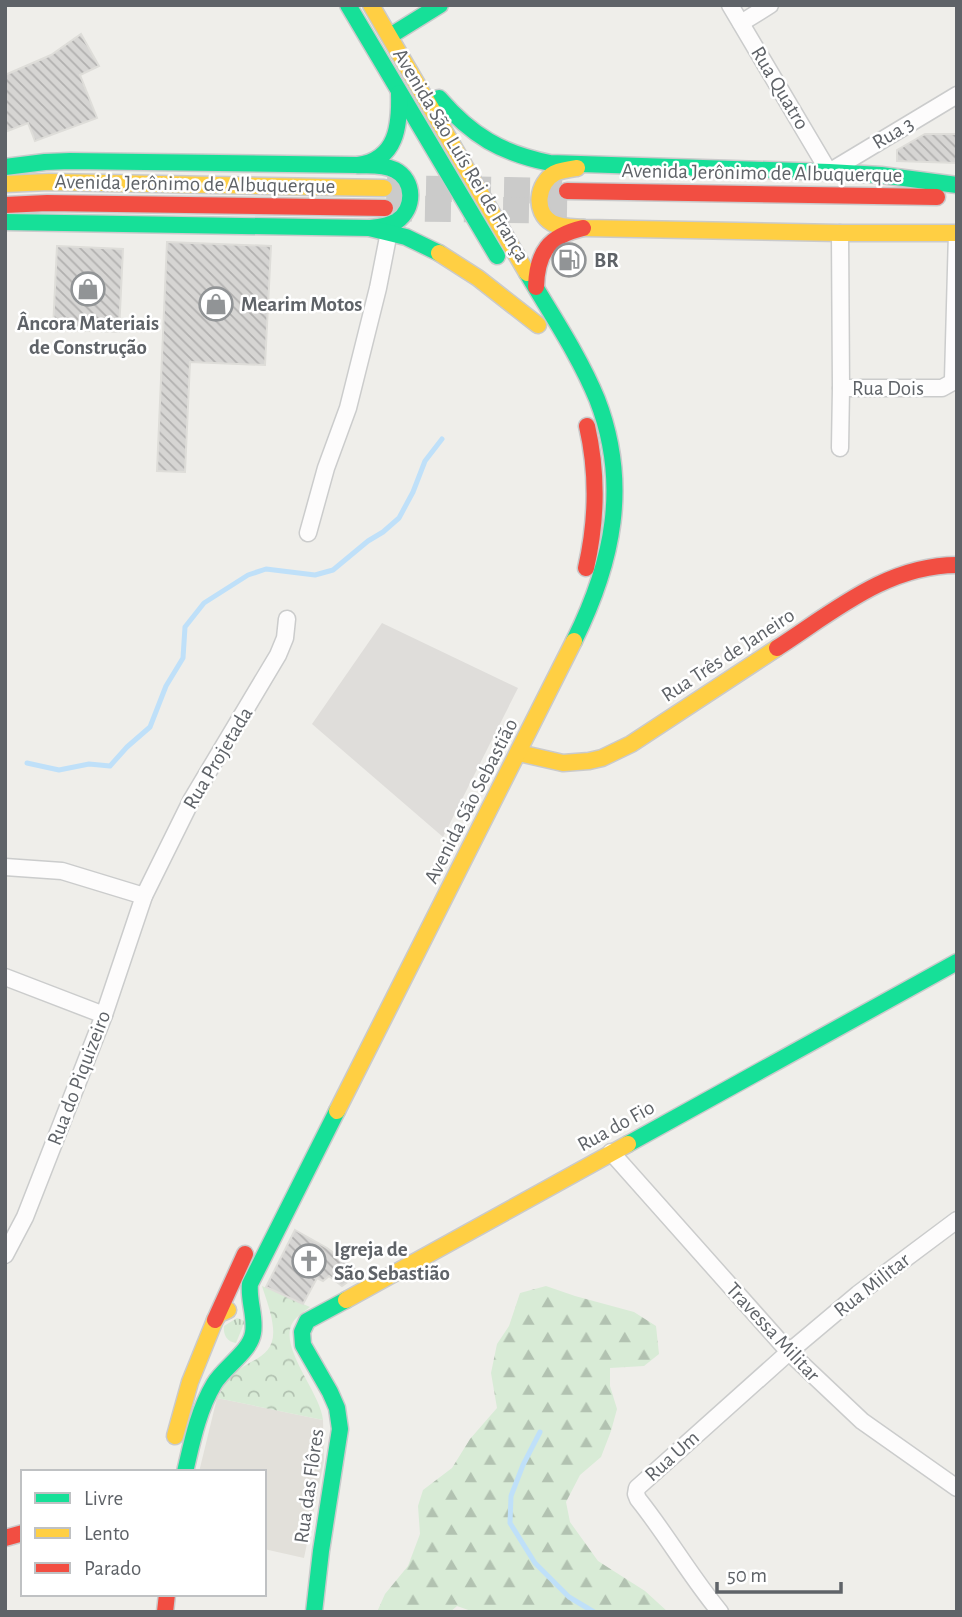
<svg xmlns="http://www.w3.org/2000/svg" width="962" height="1617" viewBox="0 0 962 1617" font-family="'Alegreya Sans',sans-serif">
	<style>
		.industrial { fill: #dfddda }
		.education { fill: #e2e0da }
		.grass { fill: url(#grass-tufts) }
		.forest { fill: url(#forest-firs) }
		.park { fill: url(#park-crowns) }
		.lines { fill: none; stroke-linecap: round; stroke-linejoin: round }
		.stream { stroke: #bfe0f9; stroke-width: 5 }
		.building { fill: url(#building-back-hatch); stroke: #deddd9; stroke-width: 2 }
		.primary-tunnel { stroke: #cbcbca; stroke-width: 26; stroke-dasharray: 26 13; stroke-linecap: butt }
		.street-casing { stroke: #cbcccc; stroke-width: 19 }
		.fast-casing { stroke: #cacacb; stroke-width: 19 }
		.slow-casing { stroke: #cacacb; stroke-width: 19 }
		.jam-casing { stroke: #cacacb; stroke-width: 19 }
		.street { stroke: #fdfcfc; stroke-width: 16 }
		.fast { stroke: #16e098; stroke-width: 16 }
		.slow { stroke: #ffcf43; stroke-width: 16 }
		.jam { stroke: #f24e42; stroke-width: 16 }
		.labels { text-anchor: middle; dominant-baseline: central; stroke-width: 5; stroke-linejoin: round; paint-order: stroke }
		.street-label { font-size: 21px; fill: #5f6368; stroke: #fff }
		.poi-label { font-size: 21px; font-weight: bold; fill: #5f6368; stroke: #fff; text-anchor: start }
	</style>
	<defs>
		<pattern id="grass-tufts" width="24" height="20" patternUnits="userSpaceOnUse" patternTransform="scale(1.75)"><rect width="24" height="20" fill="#d8ebd6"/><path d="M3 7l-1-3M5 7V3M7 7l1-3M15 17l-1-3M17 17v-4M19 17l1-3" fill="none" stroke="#b2c2b1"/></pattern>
		<pattern id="forest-firs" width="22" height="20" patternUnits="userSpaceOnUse" patternTransform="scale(1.75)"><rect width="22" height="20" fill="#d8ebd6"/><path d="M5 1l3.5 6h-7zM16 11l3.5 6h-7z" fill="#b2c2b1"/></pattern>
		<pattern id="park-crowns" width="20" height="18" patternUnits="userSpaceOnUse" patternTransform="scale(1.75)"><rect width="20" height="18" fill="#d8ebd6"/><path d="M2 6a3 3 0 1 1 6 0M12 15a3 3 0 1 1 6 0" fill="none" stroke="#b2c2b1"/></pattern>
		<pattern id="building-back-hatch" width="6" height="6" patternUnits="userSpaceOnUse" patternTransform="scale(1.75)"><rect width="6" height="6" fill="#d6d5d3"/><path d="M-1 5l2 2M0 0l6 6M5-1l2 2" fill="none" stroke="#b1b0af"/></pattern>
	</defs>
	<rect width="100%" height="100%" fill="#efeeea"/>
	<!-- industrial -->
	<polygon class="industrial" points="382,623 518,688 443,837 312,724"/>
	<!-- education -->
	<polygon class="education" points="217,1398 323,1420 324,1461 304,1558 264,1549 264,1472 199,1472"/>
	<!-- grass -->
	<path class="grass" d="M237 1318 245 1321 236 1343C227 1342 223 1335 224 1326Z"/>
	<!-- forest -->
	<polygon class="forest" points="546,1286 575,1296 634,1312 656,1326 659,1354 644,1366 610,1368 610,1386 617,1409 611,1431 601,1457 580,1475 566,1502 570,1522 598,1561 645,1591 668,1612 474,1612 457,1606 450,1612 377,1612 385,1594 408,1566 420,1534 418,1506 423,1490 452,1468 470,1439 497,1408 491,1373 497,1344 509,1326 520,1293"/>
	<!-- park -->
	<path class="park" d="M262 1286 310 1307C304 1312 297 1316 293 1322 277 1346 321 1393 323 1420L217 1398C222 1391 226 1380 232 1375 249 1359 276 1358 273 1328 272 1314 266 1299 262 1286Z"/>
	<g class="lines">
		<!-- stream -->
		<g class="stream">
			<polyline points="27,763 59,770 89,764 110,766 127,747 150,727 166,686 183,658 185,627 204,603 248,575 266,569 315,575 333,570 368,541 383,532 399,518 413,492 425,461 442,439"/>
			<polyline points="540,1432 523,1465 511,1496 510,1523 535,1563 569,1597 594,1612"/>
		</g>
	</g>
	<!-- building -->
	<g class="building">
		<polygon points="81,34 99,66 80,75 97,118 35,141 28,123 5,132 5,75 51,55"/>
		<polygon points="925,134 957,134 957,163 897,161 897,150"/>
		<polygon points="167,242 271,246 265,365 190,362 185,472 157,471"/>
		<polygon points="57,246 123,249 119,332 53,329"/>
		<polygon points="295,1230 327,1248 360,1273 342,1286 329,1276 323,1281 317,1278 303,1304 266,1287"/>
	</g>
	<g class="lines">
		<!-- primary-tunnel -->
		<g class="primary-tunnel">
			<polyline points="387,188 562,191"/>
			<polyline points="386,208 567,211"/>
		</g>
		<defs>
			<g id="street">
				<polyline points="730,5 829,172 957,95"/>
				<polyline points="741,23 770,5"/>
				<polyline points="841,388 942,388 951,383 953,379 957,233"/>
				<polyline points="840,448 841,388 840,233"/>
				<polyline points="308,533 326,468 348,408 378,288 389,232"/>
				<polyline points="5,867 62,871 144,896"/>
				<polyline points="5,977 104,1015"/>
				<polyline points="611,1152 789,1352 862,1421 957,1488"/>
				<polyline points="5,1255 25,1217 104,1015 144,896 192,799 278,655 285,638 287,619"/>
				<path d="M720 1612C690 1576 667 1535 638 1499L636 1494 637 1488 789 1352 858 1294 957 1220"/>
			</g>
			<g id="fast">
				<polyline points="348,5 497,256"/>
				<polyline points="390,36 440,5"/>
				<path d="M439 98C472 136 501 153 550 163L829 172 881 175 957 185"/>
				<path d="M358 165C397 160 400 125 399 93"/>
				<path d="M5 167 45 162 70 161 356 165C368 166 383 164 395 170 415 180 415 209 397 221 389 226 379 227 370 228"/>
				<polyline points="5,222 369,228 406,237 439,253"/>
				<path d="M527 273C551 314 579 355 597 399 630 484 613 562 574 641"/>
				<polyline points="628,1144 957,962"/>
				<path d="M185 1472C192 1442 198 1411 214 1384 224 1367 250 1352 253 1333 256 1317 248 1300 250 1284L337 1111"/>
				<polyline points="314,1612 321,1551 340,1429 337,1408 330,1392 303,1345 302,1332 307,1321 346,1300"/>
			</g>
			<g id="slow">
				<polyline points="371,5 527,273"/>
				<path d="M577 168C570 169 562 170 555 173 537 183 533 212 552 223 562 228 575 227 585 228L840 233H957"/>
				<polyline points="5,184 49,182 384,188"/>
				<polyline points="439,253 478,278 538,325"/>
				<polyline points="519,753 563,763 589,761 602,758 631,744 777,648"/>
				<polyline points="337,1111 574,641"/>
				<polyline points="346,1300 628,1144"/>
				<polyline points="175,1436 190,1382 215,1320 219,1314 228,1310"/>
			</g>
			<g id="jam">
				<polyline points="567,191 937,197"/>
				<polyline points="5,205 47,203 385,208"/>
				<path d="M536 287C537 252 549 236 583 228"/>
				<path d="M586 568C597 520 598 474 587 426"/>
				<path d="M777 648C833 612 887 565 957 565"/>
				<polyline points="215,1320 245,1254"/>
				<polyline points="5,1538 23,1533"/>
				<polyline points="165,1612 167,1594"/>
			</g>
		</defs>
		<!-- street casing -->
		<use href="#street" class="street-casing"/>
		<!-- fast casing -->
		<use href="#fast" class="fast-casing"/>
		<!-- slow casing -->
		<use href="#slow" class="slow-casing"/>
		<!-- jam casing -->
		<use href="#jam" class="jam-casing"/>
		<!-- street -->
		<use href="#street" class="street"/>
		<!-- fast -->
		<use href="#fast" class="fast"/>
		<!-- slow -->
		<use href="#slow" class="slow"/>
		<!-- jam -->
		<use href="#jam" class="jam"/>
	</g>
	<!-- icons -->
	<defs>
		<symbol id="fuel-ring" viewBox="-11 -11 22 22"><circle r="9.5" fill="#fff" stroke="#919496" stroke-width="1.5"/><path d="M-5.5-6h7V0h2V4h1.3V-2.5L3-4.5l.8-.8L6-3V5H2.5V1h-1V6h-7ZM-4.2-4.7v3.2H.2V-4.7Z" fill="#919496"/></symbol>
		<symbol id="shop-ring" viewBox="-11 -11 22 22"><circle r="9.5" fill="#fff" stroke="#919496" stroke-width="1.5"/><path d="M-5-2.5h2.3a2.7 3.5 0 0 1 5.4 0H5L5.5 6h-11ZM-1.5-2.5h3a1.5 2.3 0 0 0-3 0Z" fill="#919496"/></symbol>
		<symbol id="church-ring" viewBox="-11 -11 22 22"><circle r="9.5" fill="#fff" stroke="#919496" stroke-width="1.5"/><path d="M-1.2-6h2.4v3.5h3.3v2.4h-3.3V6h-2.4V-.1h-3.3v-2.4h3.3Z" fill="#919496"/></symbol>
	</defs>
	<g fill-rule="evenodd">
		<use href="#fuel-ring" x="550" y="241" width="38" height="38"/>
		<use href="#shop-ring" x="69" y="270" width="38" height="38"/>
		<use href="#shop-ring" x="197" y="285" width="38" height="38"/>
		<use href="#church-ring" x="290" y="1242" width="38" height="38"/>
	</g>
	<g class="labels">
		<!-- street labels -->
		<g class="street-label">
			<text transform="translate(780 88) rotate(59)">Rua Quatro</text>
			<text transform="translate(893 133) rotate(-31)">Rua 3</text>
			<text transform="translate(461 155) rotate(59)">Avenida São Luís Rei de França</text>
			<text transform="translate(762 173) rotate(1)">Avenida Jerônimo de Albuquerque</text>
			<text transform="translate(195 184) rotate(1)">Avenida Jerônimo de Albuquerque</text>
			<text x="888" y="388">Rua Dois</text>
			<text transform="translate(728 655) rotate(-33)">Rua Três de Janeiro</text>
			<text transform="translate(218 758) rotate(-59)">Rua Projetada</text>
			<text transform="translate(471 801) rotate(-63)">Avenida São Sebastião</text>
			<text transform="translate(79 1078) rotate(-69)">Rua do Piquizeiro</text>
			<text transform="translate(616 1126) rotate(-29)">Rua do Fio</text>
			<text transform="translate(872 1285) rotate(-38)">Rua Militar</text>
			<text transform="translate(773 1332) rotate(47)">Travessa Militar</text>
			<text transform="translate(672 1456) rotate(-42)">Rua Um</text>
			<text transform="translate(309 1486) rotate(-82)">Rua das Flôres</text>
		</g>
		<!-- poi labels -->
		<g class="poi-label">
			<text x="594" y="260">BR</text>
			<text x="241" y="304">Mearim Motos</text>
			<text x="88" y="323" text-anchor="middle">Âncora Materiais<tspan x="88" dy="24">de Construção</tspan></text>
			<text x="334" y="1249">Igreja de<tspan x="334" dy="24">São Sebastião</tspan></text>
		</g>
	</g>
	<!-- border -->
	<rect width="962" height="1617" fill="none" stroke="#5f6368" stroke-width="14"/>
	<!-- legend -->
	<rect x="21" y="1470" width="245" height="126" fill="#ffffff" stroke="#bfc1c3" stroke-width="2"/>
	<rect x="35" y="1493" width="35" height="10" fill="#16e098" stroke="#bfc1c3" stroke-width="2"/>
	<text x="84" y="1505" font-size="21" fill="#5f6368">Livre</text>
	<rect x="35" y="1528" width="35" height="10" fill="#ffcf43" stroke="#bfc1c3" stroke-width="2"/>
	<text x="84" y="1540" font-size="21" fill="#5f6368">Lento</text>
	<rect x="35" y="1563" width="35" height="10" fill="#f24e42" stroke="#bfc1c3" stroke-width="2"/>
	<text x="84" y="1575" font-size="21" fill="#5f6368">Parado</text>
	<!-- scale -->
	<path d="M717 1582v10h124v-10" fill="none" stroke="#5f6368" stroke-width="3.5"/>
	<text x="727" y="1582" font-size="21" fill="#5f6368" stroke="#ffffff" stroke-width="5" paint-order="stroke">50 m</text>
</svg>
